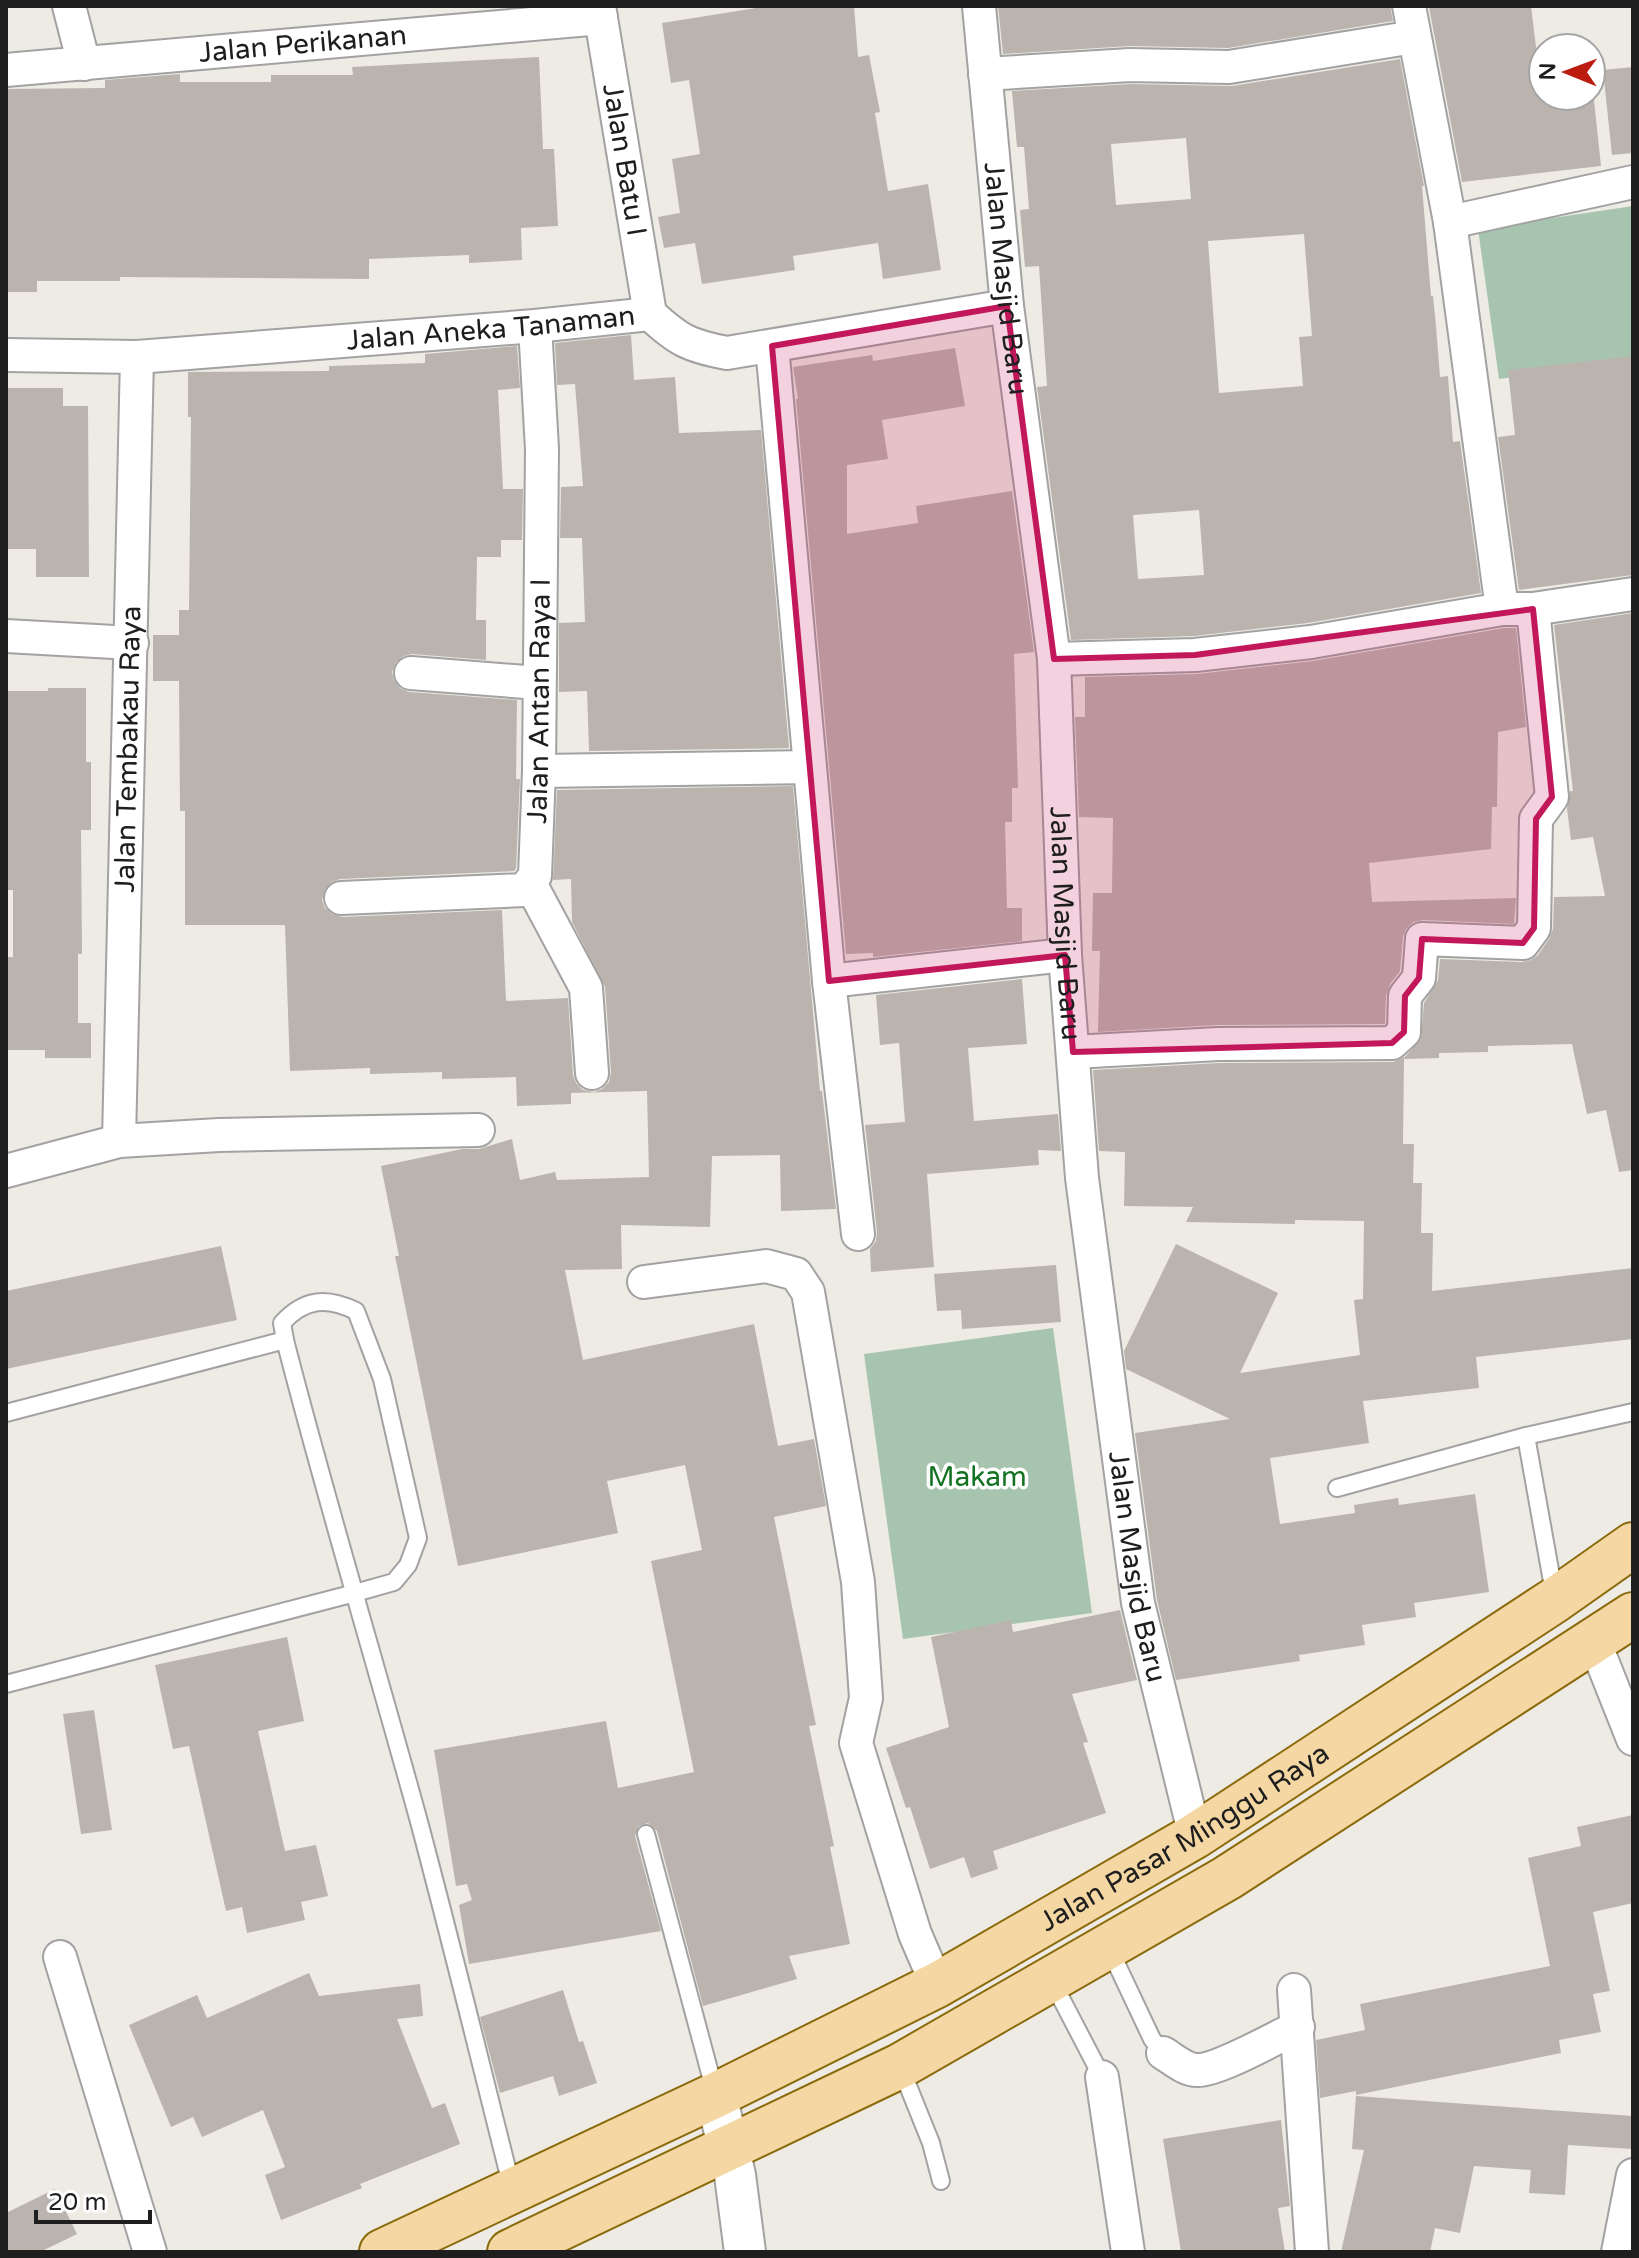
<svg xmlns="http://www.w3.org/2000/svg" width="1639" height="2258" viewBox="0 0 1639 2258" font-family="'Varela Round',sans-serif">
	<style>
		.cemetery { fill: #a7c5ae }
		.building { fill: #bbb4ae; fill-rule: evenodd }
		.lines { fill: none; stroke-linecap: round; stroke-linejoin: round }
		.service-casing { stroke: #a2a2a2; stroke-width: 20 }
		.minor-casing { stroke: #a2a2a2; stroke-width: 36 }
		.tertiary-casing { stroke: #a2a2a2; stroke-width: 44 }
		.primary-casing { stroke: #8b6a0c; stroke-width: 48 }
		.service { stroke: #fff; stroke-width: 16 }
		.minor { stroke: #fff; stroke-width: 32 }
		.tertiary { stroke: #fff; stroke-width: 40 }
		.primary { stroke: #f4d7a3; stroke-width: 44 }
		.marked { fill: #c2185b; fill-opacity: 0.2; stroke: #c2185b; stroke-width: 6; stroke-linejoin: round }
		.labels { text-anchor: middle; dominant-baseline: central; stroke-width: 7; stroke-linejoin: round; paint-order: stroke }
		.street-label { font-size: 28px; fill: #1e1e1e; stroke: #fff }
		.park-label { font-size: 28px; fill: #147323; stroke: #fff }
	</style>
	<rect width="100%" height="100%" fill="#eeebe4"/>
	<!-- cemetery -->
	<g class="cemetery">
		<polygon points="1633,206 1633,359 1499,379 1478,229"/>
		<polygon points="1053,1328 1092,1613 903,1639 864,1354"/>
	</g>
	<!-- building -->
	<g class="building">
		<polygon points="768,6 854,6 858,57 869,55 880,112 875,113 888,191 928,184 941,270 883,279 878,243 793,256 795,270 702,284 695,243 664,248 658,217 680,213 672,159 700,154 689,80 671,83 662,23"/>
		<polygon points="998,6 1390,6 1393,21 1228,48 1130,46 1003,54"/>
		<polygon points="1439,6 1531,6 1542,96 1591,96 1593,91 1601,166 1462,182 1429,7"/>
		<polygon points="539,57 543,149 554,149 558,226 521,228 522,260 469,263 469,255 369,259 369,279 120,277 120,281 37,281 37,292 6,292 6,89 105,88 105,80 180,74 180,82 271,82 271,75 353,75 352,67"/>
		<path d="M1400 59 1424 186H1422L1431 296H1433L1436 326 1440 377 1448 376 1453 442 1460 441 1481 593 1308 623 1194 636 1071 640 1037 387 1047 386 1039 266 1025 267 1020 210 1029 209 1024 147H1017L1012 91 1130 84 1232 86ZM1186 138 1191 199 1116 205 1111 144ZM1304 234 1312 336 1299 337 1303 386 1219 393 1208 241ZM1199 510 1204 575 1138 579 1133 515Z"/>
		<polygon points="1633,67 1633,153 1612,155 1603,70"/>
		<polygon points="631,335 634,380 675,377 679,433 761,430 789,748 589,751 587,691 559,692 559,623 585,622 582,538 560,538 561,487 583,486 575,384 557,385 555,343"/>
		<polygon points="517,346 520,388 498,390 503,489 523,489 522,540 501,540 501,557 477,557 476,620 486,620 486,660 412,654 404,656 396,662 392,672 394,680 400,688 409,692 517,700 516,779 520,779 516,869 514,871 340,879 332,882 325,889 322,900 325,908 332,914 342,917 502,910 506,1001 568,998 573,1075 576,1083 583,1090 594,1092 602,1089 609,1082 611,1072 605,987 572,922 571,879 553,880 557,790 793,786 820,1091 822,1091 836,1209 781,1211 780,1155 712,1156 710,1227 621,1225 622,1269 565,1270 583,1360 754,1324 778,1446 814,1439 826,1506 774,1517 816,1725 809,1726 834,1846 830,1847 850,1944 789,1956 797,1979 703,2006 657,1831 648,1823 639,1826 635,1836 661,1931 469,1964 459,1905 472,1900 467,1884 456,1886 434,1750 606,1721 618,1788 694,1772 651,1561 702,1550 685,1465 607,1481 618,1533 458,1566 395,1256 399,1256 381,1166 462,1149 479,1149 512,1139 520,1180 555,1172 557,1180 649,1177 647,1091 571,1093 571,1104 517,1106 516,1077 442,1079 442,1072 370,1074 370,1068 290,1071 285,925 185,925 185,811 180,811 179,681 153,681 153,635 179,635 179,610 189,610 191,417 188,417 188,372 329,371 329,366 425,363 425,354"/>
		<polygon points="955,348 965,406 882,420 888,459 847,465 847,534 918,523 916,506 1012,491 1034,652 1014,654 1018,788 1012,788 1012,822 1005,822 1007,908 1022,908 1022,941 873,957 873,953 846,954 796,399 798,399 793,367 872,355 873,361"/>
		<polygon points="1633,356 1633,575 1519,590 1498,437 1515,435 1508,370"/>
		<polygon points="6,388 63,388 63,406 88,406 89,577 36,577 36,549 6,549"/>
		<polygon points="1633,613 1633,1170 1619,1172 1606,1110 1587,1114 1572,1044 1488,1046 1488,1052 1439,1053 1439,1058 1404,1059 1403,1144 1414,1144 1413,1183 1422,1183 1421,1233 1433,1233 1432,1291 1633,1268 1633,1339 1476,1357 1479,1388 1363,1401 1369,1443 1270,1458 1280,1524 1355,1513 1354,1505 1398,1498 1399,1505 1475,1494 1489,1592 1414,1603 1416,1617 1362,1625 1365,1645 1299,1655 1300,1661 1176,1680 1157,1600 1135,1433 1230,1419 1126,1369 1124,1351 1176,1244 1278,1293 1240,1373 1360,1355 1354,1300 1363,1299 1364,1221 1295,1220 1295,1224 1186,1222 1193,1207 1124,1206 1125,1152 1099,1151 1093,1070 1219,1063 1393,1062 1405,1057 1421,1039 1424,1003 1438,980 1440,959 1522,962 1531,960 1538,955 1549,939 1553,929 1554,897 1605,896 1593,837 1571,840 1567,809 1570,791 1573,791 1554,625"/>
		<polygon points="1504,628 1516,628 1526,727 1498,732 1497,807 1492,807 1491,849 1369,863 1372,902 1516,898 1514,924 1423,920 1413,922 1406,929 1403,937 1400,971 1390,984 1386,995 1385,1024 1217,1025 1098,1032 1100,951 1092,951 1093,893 1112,893 1113,818 1079,817 1075,717 1085,717 1085,677 1197,674 1313,661"/>
		<polygon points="48,688 86,688 86,762 91,762 91,830 81,830 82,954 78,954 78,1023 91,1023 91,1058 45,1058 45,1050 6,1050 6,957 13,957 13,890 6,890 6,699 8,699 8,691 48,691"/>
		<polygon points="1022,979 1027,1044 968,1048 974,1121 1058,1114 1061,1151 1038,1150 1039,1165 927,1174 934,1267 871,1272 870,1249 876,1241 877,1232 865,1125 905,1122 899,1043 880,1045 876,995"/>
		<polygon points="221,1246 237,1320 6,1369 6,1291"/>
		<polygon points="1056,1265 1061,1322 962,1329 961,1310 937,1311 934,1274"/>
		<polygon points="1120,1610 1137,1680 1072,1694 1088,1742 1083,1743 1106,1813 993,1851 998,1869 971,1878 964,1857 930,1869 910,1807 906,1808 886,1748 949,1727 931,1637 1011,1620 1013,1632"/>
		<polygon points="287,1637 304,1721 258,1731 285,1851 316,1845 328,1896 301,1902 305,1920 247,1933 242,1907 226,1911 189,1746 173,1749 155,1665"/>
		<polygon points="94,1710 112,1830 81,1834 63,1714"/>
		<polygon points="1633,1815 1633,1903 1593,1912 1610,1991 1593,1994 1601,2032 1559,2040 1561,2053 1356,2095 1356,2091 1320,2098 1316,2040 1365,2030 1360,2004 1550,1966 1528,1858 1581,1846 1577,1827"/>
		<polygon points="309,1973 319,1996 420,1984 423,2016 397,2019 432,2108 445,2103 460,2144 360,2184 362,2188 281,2220 265,2175 285,2167 263,2110 202,2137 193,2117 171,2127 129,2025 197,1995 207,2018"/>
		<polygon points="563,1990 579,2042 583,2041 597,2083 559,2096 553,2076 500,2093 480,2017"/>
		<polygon points="1356,2096 1633,2116 1633,2149 1568,2145 1565,2195 1529,2193 1531,2170 1474,2166 1460,2233 1435,2228 1430,2252 1341,2252 1364,2150 1352,2149"/>
		<polygon points="1281,2120 1290,2206 1278,2208 1285,2252 1181,2252 1163,2139"/>
		<polygon points="55,2189 77,2234 40,2252 6,2252 6,2213"/>
	</g>
	<g class="lines">
		<defs>
			<g id="service">
				<polyline points="6,1413 285,1340"/>
				<polyline points="1526,1436 1555,1598"/>
				<polyline points="1337,1488 1526,1436 1633,1412"/>
				<path d="M6 1684 355 1593 394 1582 408 1565 418 1538 382 1379 356 1311C327 1297 305 1298 282 1323L285 1340C326 1500 374 1658 418 1818 451 1941 481 2065 512 2188"/>
				<polyline points="646,1834 715,2092"/>
				<polyline points="1109,1948 1152,2039 1163,2053"/>
				<polyline points="1052,1981 1102,2077"/>
				<polyline points="900,2066 931,2143 941,2181"/>
			</g>
			<g id="minor">
				<polyline points="69,6 84,64"/>
				<path id="s1" d="M599 6 650 314"/>
				<path id="s2" d="M979 6 1007 306 1054 659 1065 955 1082 1178 1138 1603 1195 1836"/>
				<polyline points="1409,6 1450,222 1502,609"/>
				<path id="s3" d="M6 70 601 18"/>
				<polyline points="985,74 1130,65 1229,67 1414,37"/>
				<polyline points="1450,222 1633,182"/>
				<polyline points="772,346 810,767"/>
				<path id="s4" d="M6 355 137 357 535 326 650 314C678 340 689 346 727 353L1007 306"/>
				<polyline points="6,636 132,643"/>
				<polyline points="1054,659 1195,655 1311,642 1502,609 1533,609 1633,594"/>
				<polyline points="411,673 538,683"/>
				<polyline points="539,771 810,767 829,981 1065,955"/>
				<polyline points="531,885 586,988 592,1073"/>
				<path id="s5" d="M341 898 524 890 535 876 539 771 542 449 535 326"/>
				<polyline points="829,981 858,1234"/>
				<polyline points="1073,1052 1218,1044 1392,1043 1404,1032 1405,996 1419,978 1422,939 1523,943 1534,928 1536,819 1552,797 1533,609"/>
				<path id="s6" d="M119 1141 137 357"/>
				<polyline points="6,1171 119,1141 219,1135 478,1130"/>
				<polyline points="644,1282 766,1266 796,1274 808,1292 858,1582 866,1698 856,1743 915,1934 937,1985"/>
				<polyline points="1594,1641 1633,1739"/>
				<polyline points="60,1957 150,2252"/>
				<polyline points="1294,1990 1312,2252"/>
				<path d="M1163 2053C1173 2059 1185 2070 1197 2070 1217 2071 1277 2037 1298 2027"/>
				<polyline points="1102,2077 1128,2252"/>
				<polyline points="1618,2252 1633,2175"/>
			</g>
			<polyline id="tertiary" points="716,2095 735,2175 745,2252"/>
			<g id="primary">
				<path id="s7" d="M382 2252 716 2095 937 1985 1195 1836 1555 1600 1633 1545"/>
				<polyline points="510,2252 900,2066 1227,1878 1633,1615"/>
			</g>
		</defs>
		<!-- service casing -->
		<use href="#service" class="service-casing"/>
		<!-- minor casing -->
		<use href="#minor" class="minor-casing"/>
		<!-- tertiary casing -->
		<use href="#tertiary" class="tertiary-casing"/>
		<!-- primary casing -->
		<use href="#primary" class="primary-casing"/>
		<!-- service -->
		<use href="#service" class="service"/>
		<!-- minor -->
		<use href="#minor" class="minor"/>
		<!-- tertiary -->
		<use href="#tertiary" class="tertiary"/>
		<!-- primary -->
		<use href="#primary" class="primary"/>
	</g>
	<!-- marked area -->
	<path class="marked" d="M1007 306 1054 659 1195 655 1533 609 1552 797 1536 819 1534 928 1523 943 1422 939 1419 978 1405 996 1404 1032 1392 1043 1073 1052 1065 955 829 981 772 346Z"/>
	<g class="labels">
		<!-- street labels -->
		<g class="street-label">
			<text stroke="none"><textPath href="#s3" startOffset="298">Jalan Perikanan</textPath></text>
			<text stroke="none"><textPath href="#s1" startOffset="156">Jalan Batu I</textPath></text>
			<text stroke="none"><textPath href="#s2" startOffset="274">Jalan Masjid Baru</textPath></text>
			<text stroke="none"><textPath href="#s4" startOffset="486">Jalan Aneka Tanaman</textPath></text>
			<text stroke="none"><textPath href="#s5" startOffset="376">Jalan Antan Raya I</textPath></text>
			<text stroke="none"><textPath href="#s6" startOffset="392">Jalan Tembakau Raya</textPath></text>
			<text stroke="none"><textPath href="#s2" startOffset="922">Jalan Masjid Baru</textPath></text>
			<text stroke="none"><textPath href="#s2" startOffset="1570">Jalan Masjid Baru</textPath></text>
			<text stroke="none"><textPath href="#s7" startOffset="904">Jalan Pasar Minggu Raya</textPath></text>
		</g>
		<!-- park labels -->
		<g class="park-label">
			<text x="977" y="1477">Makam</text>
		</g>
	</g>
	<!-- border -->
	<rect width="1639" height="2258" fill="none" stroke="#1e1e1e" stroke-width="16"/>
	<!-- north arrow -->
	<g transform="translate(1567 72) rotate(271)"><circle r="38" fill="#ffffff" stroke="#a5a5a5" stroke-width="2"/>
	<path d="M0-6L14 30L0 20L-14 30Z" fill="#bb1d10"/>
	<text y="-12" font-size="22" font-weight="bold" text-anchor="middle" fill="#1e1e1e">N</text>
	</g>
	<!-- scale -->
	<path d="M36 2210v12h114v-12" fill="none" stroke="#1e1e1e" stroke-width="4"/>
	<text x="48" y="2210" font-size="24" fill="#1e1e1e" stroke="#ffffff" stroke-width="6" paint-order="stroke">20 m</text>
</svg>
